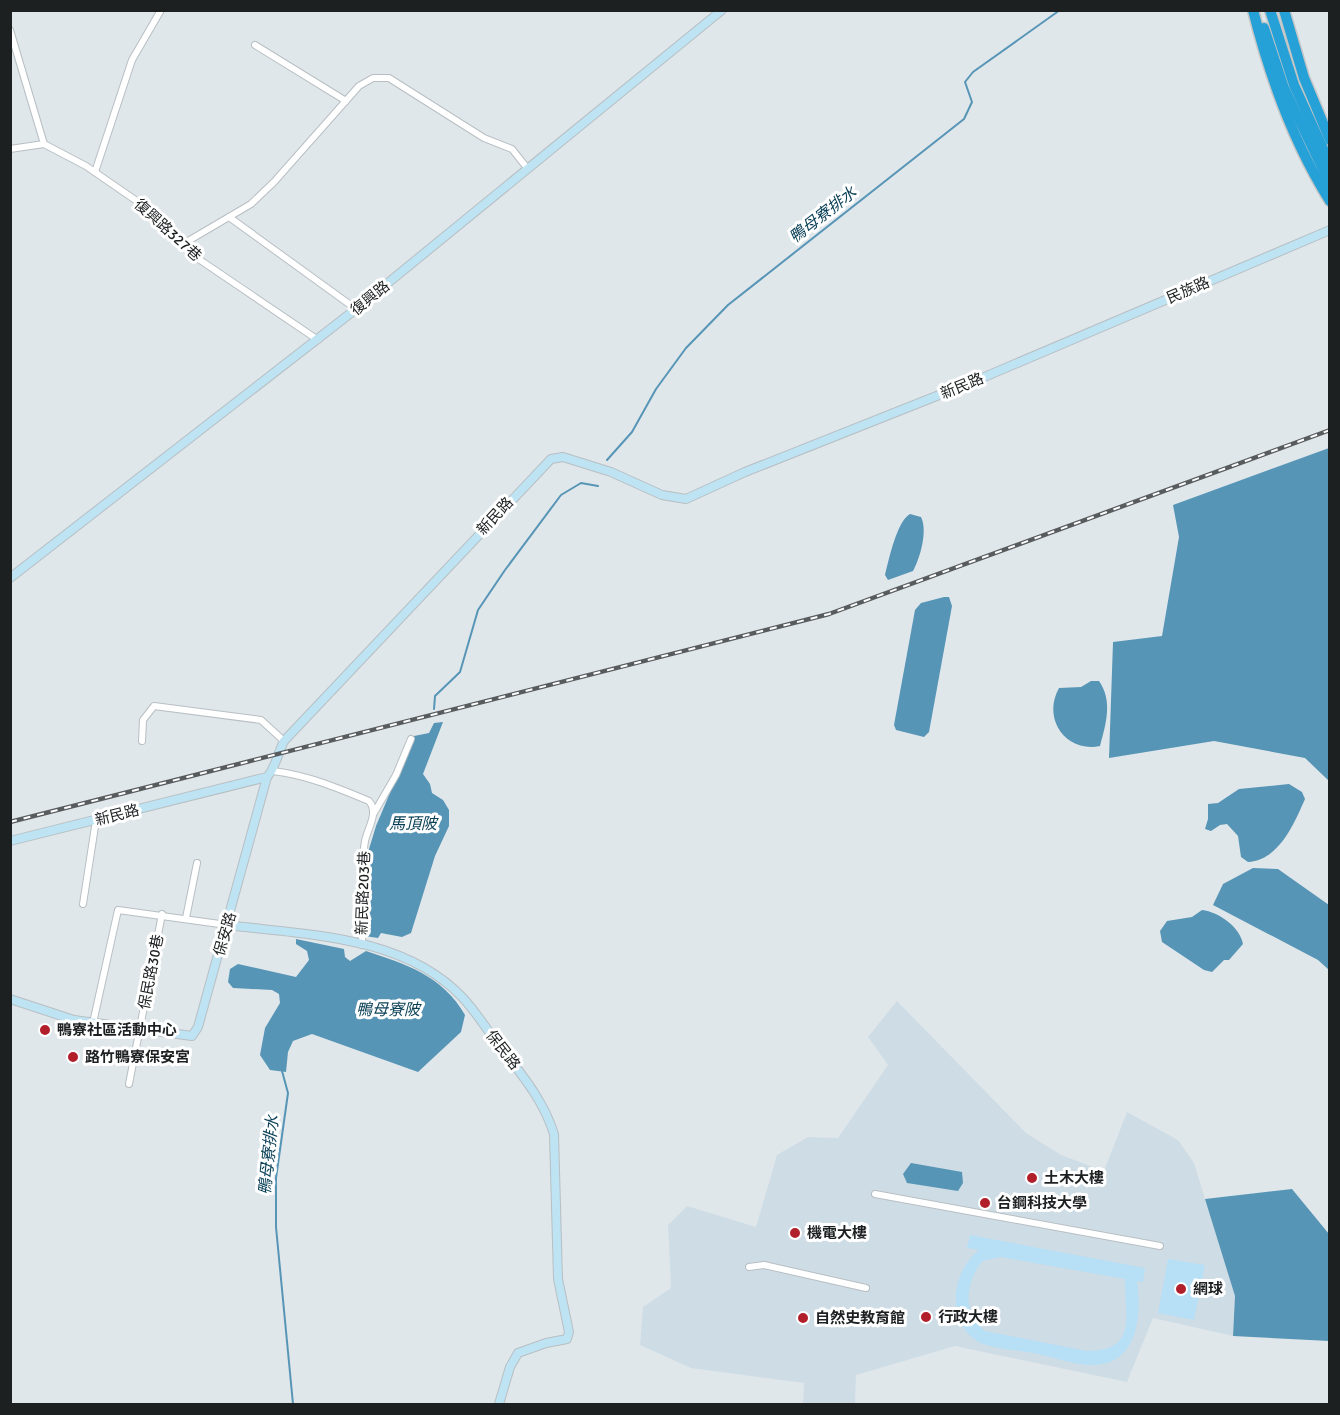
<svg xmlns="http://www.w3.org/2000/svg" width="1340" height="1415" viewBox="0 0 1340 1415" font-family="Signika,'Noto Sans TC',sans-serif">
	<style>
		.built { fill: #cedce5 }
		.green { fill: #b7dff5; fill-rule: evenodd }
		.water { fill: #5795b6 }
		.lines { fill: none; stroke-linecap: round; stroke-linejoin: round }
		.stream { stroke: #5795b6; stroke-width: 2 }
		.street-casing { stroke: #b8bfc3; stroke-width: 8 }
		.secondary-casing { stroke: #b8bfc3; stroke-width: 10 }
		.highway-casing { stroke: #c4c5c5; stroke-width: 13 }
		.street { stroke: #fff; stroke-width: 6 }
		.secondary { stroke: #bee3f3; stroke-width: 8 }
		.highway { stroke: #25a1d8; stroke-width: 10 }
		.rail-casing { stroke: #585c5e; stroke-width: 4.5 }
		.rail { stroke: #fff; stroke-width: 2; stroke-dasharray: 7; stroke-linecap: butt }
		.poi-dot { fill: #b11f2b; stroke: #fff; stroke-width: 2 }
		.labels { text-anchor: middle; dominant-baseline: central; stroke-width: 6; stroke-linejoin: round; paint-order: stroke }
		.street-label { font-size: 15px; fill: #1d2021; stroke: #fff }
		.poi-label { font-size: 15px; font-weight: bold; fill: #1d2021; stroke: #fff; text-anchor: start }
		.water-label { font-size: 16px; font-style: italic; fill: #073e55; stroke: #fff }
	</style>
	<rect width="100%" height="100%" fill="#e0e7eb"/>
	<!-- built -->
	<polygon class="built" points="897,1001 1026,1133 1061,1155 1104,1171 1127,1112 1178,1140 1194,1163 1235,1296 1233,1336 1153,1318 1127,1382 955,1346 856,1375 855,1404 803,1404 804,1383 691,1368 640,1345 643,1307 671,1288 668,1225 687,1206 756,1227 777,1155 808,1137 838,1138 888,1065 868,1037"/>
	<!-- green -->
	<g class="green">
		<path d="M970 1235 1145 1268 1143 1282 1137 1281C1142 1315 1138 1364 1093 1365 1074 1365 1053 1357 1034 1353 1021 1351 987 1348 977 1341 945 1320 952 1271 979 1250L967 1248ZM1001 1257 1125 1279C1124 1315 1139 1351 1087 1351L985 1331C961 1310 966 1284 982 1261Z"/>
		<polygon points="1168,1259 1205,1265 1194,1320 1158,1313"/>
	</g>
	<!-- water -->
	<g class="water">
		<polygon points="1329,448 1329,781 1305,758 1214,741 1109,758 1113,642 1162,636 1179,537 1173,505"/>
		<path d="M910 514 921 517C928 531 920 558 913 571L888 580 885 575C889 559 897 521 910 514Z"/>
		<polygon points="944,597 949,597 952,606 929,732 924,737 896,730 894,725 915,610 921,603"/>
		<path d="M1091 681H1099C1113 701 1106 724 1100 746 1065 753 1042 718 1059 688L1081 687Z"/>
		<polygon points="443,722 423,774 430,784 432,793 443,800 449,810 449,826 435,856 411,933 402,937 381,933 378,938 365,936 366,889 372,868 366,859 376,826 414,736 429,733 434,723"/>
		<path d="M1289 784 1302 792 1305 799C1294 824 1279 860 1248 862L1241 857 1238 836 1227 824 1220 825 1211 831 1205 829 1208 819V804L1218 803 1239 789Z"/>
		<polygon points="1253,868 1278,869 1329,905 1329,970 1318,960 1213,905 1223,884"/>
		<path d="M1202 910C1219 912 1240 927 1243 944L1229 960H1224L1212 972 1204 970 1162 942 1160 931 1167 921 1192 917Z"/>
		<path d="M296 939 344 949 345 957 350 961 366 951C406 964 443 976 465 1015L461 1032 418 1072 312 1034 293 1041 288 1052 286 1072 270 1070 260 1055 265 1028 280 1003 279 994 272 990 233 988 228 982 230 969 238 964 296 977 309 960 307 951 296 944Z"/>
		<polygon points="911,1163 962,1172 963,1183 958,1191 907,1183 903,1174"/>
		<polygon points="1292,1189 1329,1234 1329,1341 1233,1336 1235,1296 1205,1199"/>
	</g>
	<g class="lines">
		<!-- stream -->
		<g class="stream">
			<polyline points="607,460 632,432 656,389 686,348 728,305 964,119 972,102 965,82 973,72 1060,10"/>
			<polyline points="434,709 435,696 460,672 478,610 505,570 561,495 581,483 598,486"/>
			<polyline points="282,1071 288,1093 276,1178 276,1227 293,1404"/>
		</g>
		<defs>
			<g id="street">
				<polyline points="10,30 44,144"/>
				<polyline points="255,45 346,101"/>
				<polyline points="10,149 44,144 86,166 157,215 200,260 318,340"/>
				<polyline points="95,172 132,60 161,10"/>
				<polyline points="229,217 356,309"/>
				<polyline points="183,244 251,204 274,182 359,86 373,78 389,78 484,138 512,149 527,168"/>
				<polyline points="142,741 143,720 154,706 261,720 284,741"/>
				<path d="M273 771C307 775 338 788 369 801 379 813 368 827 365 841 360 870 363 913 362 945"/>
				<polyline points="374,813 396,775 411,739"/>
				<polyline points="83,904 96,820"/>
				<polyline points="186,918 197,863"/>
				<polyline points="93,1023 118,910 227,925"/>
				<polyline points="129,1084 162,914"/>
				<polyline points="875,1194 1160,1246"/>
				<polyline points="749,1267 764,1265 866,1288"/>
			</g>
			<g id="secondary">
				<polyline points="10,578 356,309 722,10"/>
				<path d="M10 841 267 777C275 769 278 753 284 741L551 459 563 457 611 472 662 495 686 499 745 472 982 378 1330 230"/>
				<path d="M227 925C306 935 404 935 463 998 476 1012 487 1030 499 1045 521 1074 543 1099 554 1134L558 1279 569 1332 567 1339 546 1343 518 1353 510 1367 499 1404"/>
				<polyline points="10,999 74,1020 192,1036 198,1027 267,777"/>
			</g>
			<g id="highway">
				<path d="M1253 10C1270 78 1293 142 1330 201"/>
				<polyline points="1270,10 1294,85 1330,164"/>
				<polyline points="1284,10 1304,78 1330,140"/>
				<polyline points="1264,28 1284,88 1330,184"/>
			</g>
		</defs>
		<!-- street casing -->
		<use href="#street" class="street-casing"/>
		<!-- secondary casing -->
		<use href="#secondary" class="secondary-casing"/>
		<!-- highway casing -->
		<use href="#highway" class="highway-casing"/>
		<!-- street -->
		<use href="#street" class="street"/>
		<!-- secondary -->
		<use href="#secondary" class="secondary"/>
		<!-- highway -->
		<use href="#highway" class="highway"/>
		<defs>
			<polyline id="rail" points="10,822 829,614 1330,430"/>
		</defs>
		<!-- rail casing -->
		<use href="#rail" class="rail-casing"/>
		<!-- rail -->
		<use href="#rail" class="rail"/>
	</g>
	<!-- markers -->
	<g class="poi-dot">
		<circle cx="45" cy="1030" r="6"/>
		<circle cx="73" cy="1057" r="6"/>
		<circle cx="1032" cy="1178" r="6"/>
		<circle cx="985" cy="1203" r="6"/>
		<circle cx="795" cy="1233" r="6"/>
		<circle cx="1181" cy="1289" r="6"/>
		<circle cx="926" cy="1317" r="6"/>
		<circle cx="803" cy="1318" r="6"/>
	</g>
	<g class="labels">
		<!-- street labels -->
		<g class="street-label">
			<text transform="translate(168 230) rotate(42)">復興路327巷</text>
			<text transform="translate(1188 290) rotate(-23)">民族路</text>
			<text transform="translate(370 298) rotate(-39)">復興路</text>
			<text transform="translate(962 386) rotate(-22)">新民路</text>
			<text transform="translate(495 516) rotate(-47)">新民路</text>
			<text transform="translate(117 815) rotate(-14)">新民路</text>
			<text transform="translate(363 893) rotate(-88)">新民路203巷</text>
			<text transform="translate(225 934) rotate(-74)">保安路</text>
			<text transform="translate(151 972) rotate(-79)">保民路30巷</text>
			<text transform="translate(503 1050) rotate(52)">保民路</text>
		</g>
		<!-- poi labels -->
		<g class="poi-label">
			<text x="57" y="1030">鴨寮社區活動中心</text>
			<text x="85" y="1057">路竹鴨寮保安宮</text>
			<text x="1044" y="1178">土木大樓</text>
			<text x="997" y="1203">台鋼科技大學</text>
			<text x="807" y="1233">機電大樓</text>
			<text x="1193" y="1289">網球</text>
			<text x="938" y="1317">行政大樓</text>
			<text x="815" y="1318">自然史教育館</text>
		</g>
		<!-- water labels -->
		<g class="water-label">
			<text transform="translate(823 215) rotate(-38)">鴨母寮排水</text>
			<text x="413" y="824">馬頂陂</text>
			<text x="388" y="1010">鴨母寮陂</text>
			<text transform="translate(269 1155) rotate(-84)">鴨母寮排水</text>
		</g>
	</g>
	<!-- border -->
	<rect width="1340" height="1415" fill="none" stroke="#1d2021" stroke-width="24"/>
</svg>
